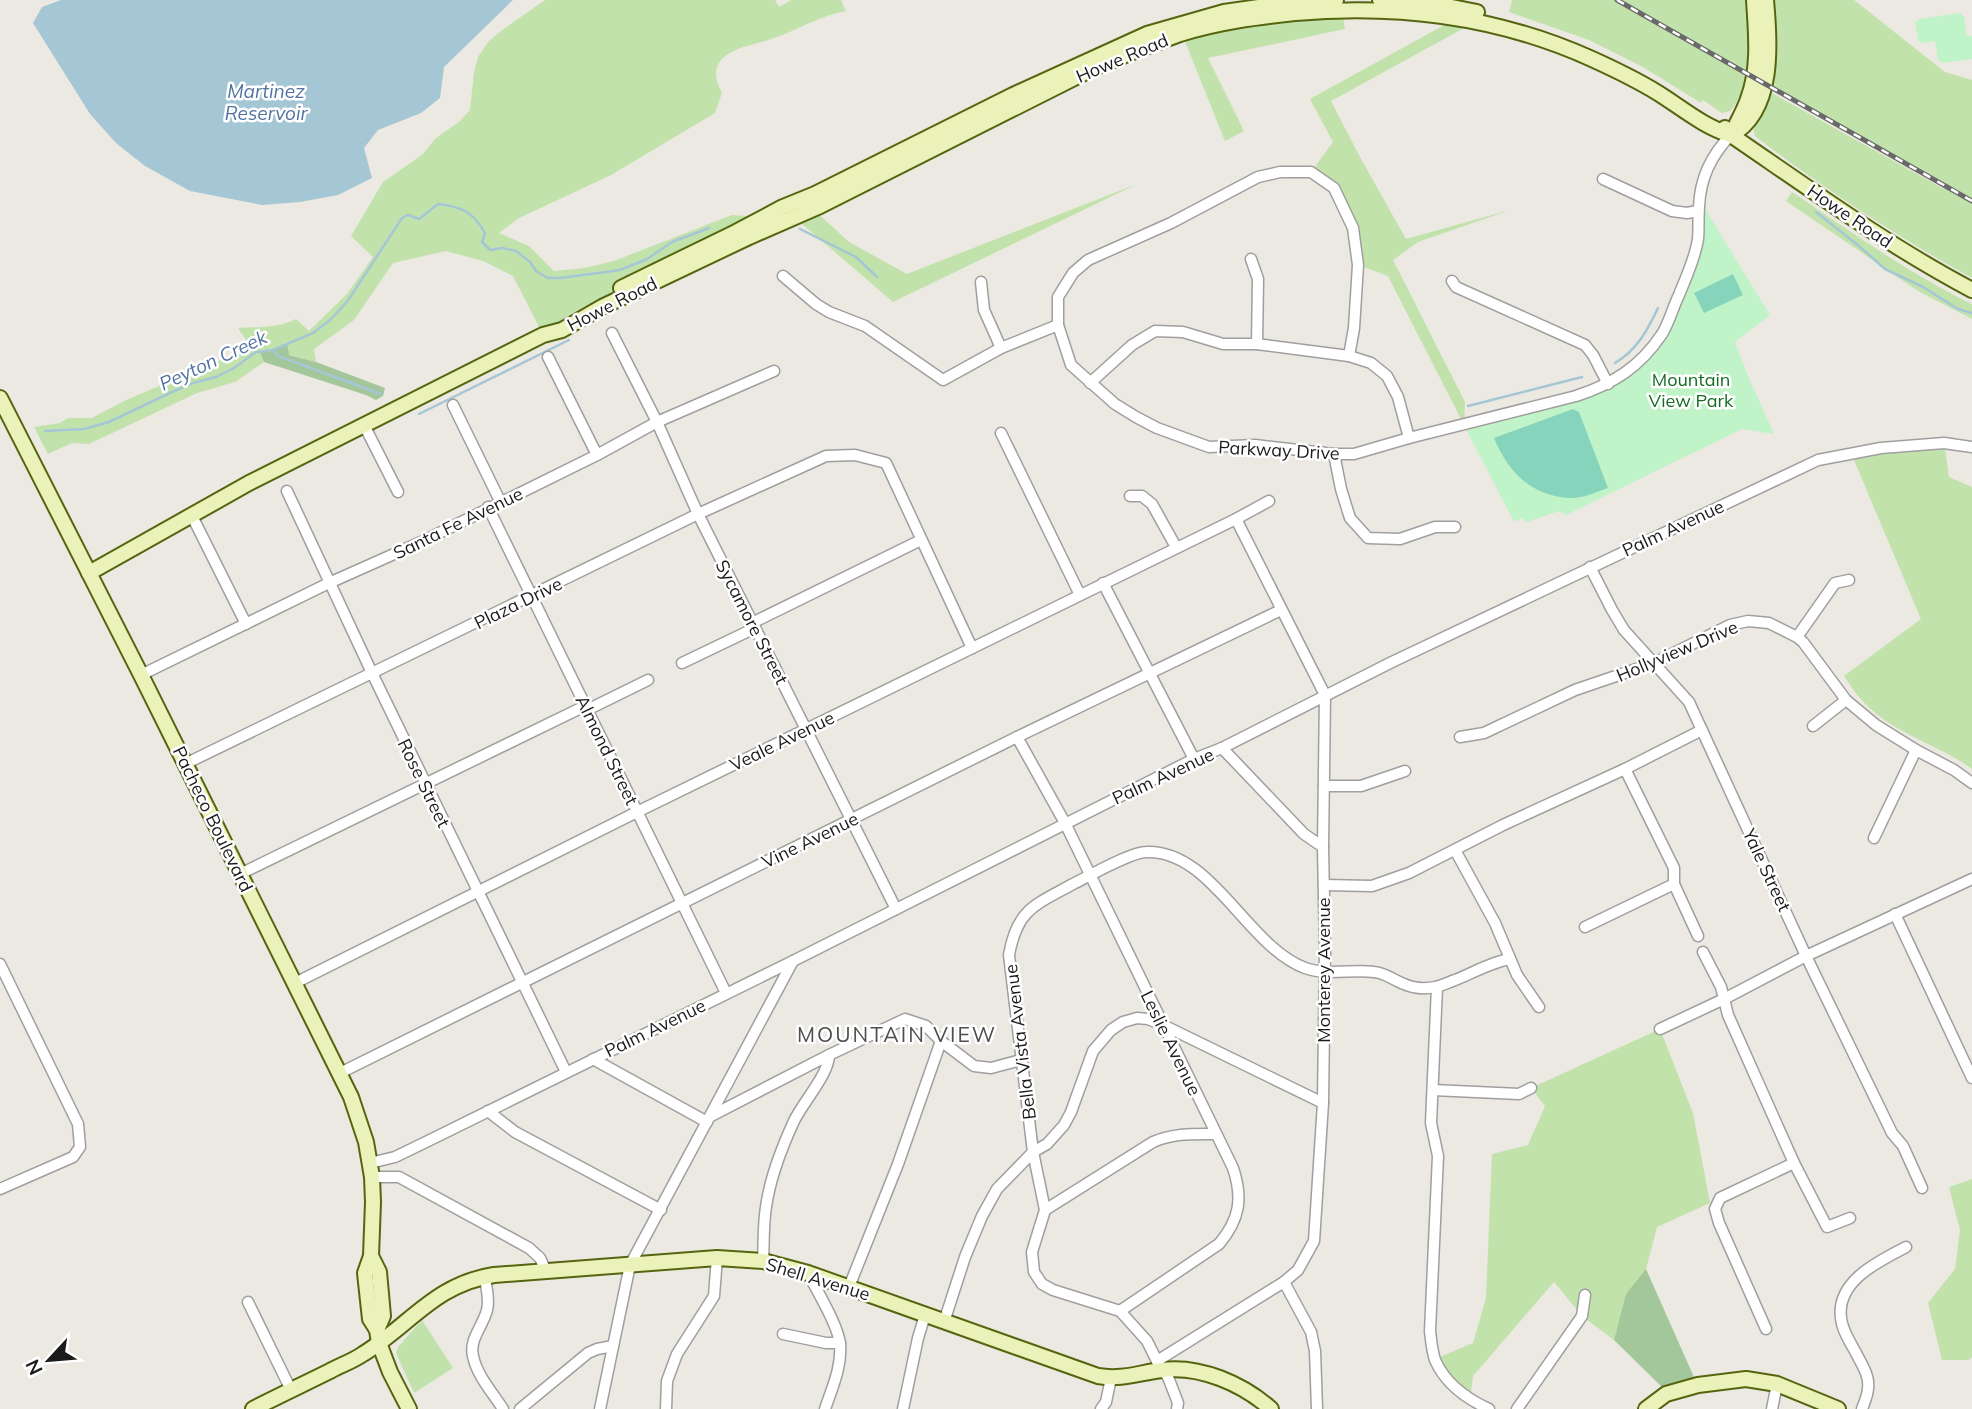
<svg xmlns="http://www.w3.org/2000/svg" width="1972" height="1409" viewBox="0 0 1972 1409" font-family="Mulish,sans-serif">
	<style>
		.grass { fill: #c2e2ab }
		.forest { fill: #a3c79a }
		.park { fill: #c1f3c9 }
		.pitch { fill: #86d4bc }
		.water { fill: #a5c7d5 }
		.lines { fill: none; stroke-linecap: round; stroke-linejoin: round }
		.stream { stroke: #a5c7d5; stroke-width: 2.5 }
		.street-casing { stroke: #9f9f9f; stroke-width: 13 }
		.secondary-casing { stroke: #55650f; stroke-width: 18 }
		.street { stroke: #fff; stroke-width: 10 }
		.secondary { stroke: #ebf2b9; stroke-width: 14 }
		.rail-casing { stroke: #696969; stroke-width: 5 }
		.rail { stroke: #fff; stroke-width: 2.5; stroke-dasharray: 8; stroke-linecap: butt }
		.labels { text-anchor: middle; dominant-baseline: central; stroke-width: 5; stroke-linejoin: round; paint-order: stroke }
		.street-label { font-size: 18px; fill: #1b1b1b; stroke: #fff }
		.park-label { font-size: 18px; fill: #156c23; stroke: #fff }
		.water-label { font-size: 19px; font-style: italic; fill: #5273a0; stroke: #fff }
		.quarter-label { font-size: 21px; letter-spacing: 2px; fill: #4e4e4e; stroke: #fff }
	</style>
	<rect width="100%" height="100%" fill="#ebe9e1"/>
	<!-- grass -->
	<g class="grass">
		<path d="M545 0H775L779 7 791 0H841L846 11C821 15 798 30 774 38 758 44 736 46 723 58 712 69 716 81 722 93L715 113 611 175 519 218 499 233 529 246 554 271 585 268 614 261 732 215 763 217 597 300 567 316 543 335 513 276 483 261 446 251 393 263 354 320 314 349 316 362 273 350 261 352 264 362 235 382 197 393 89 444 72 443 48 454 34 427 60 423 68 418H92L124 401 251 347 238 328C258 327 278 328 296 319L309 331 347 294 373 257 351 236 383 182 422 155 436 138 459 122 470 110 474 72 478 57 489 41 501 31Z"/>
		<path d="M1512 0H1748C1749 33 1754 85 1730 111L1722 113 1703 100 1701 103 1643 67 1589 40 1509 12Z"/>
		<path d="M1766 0H1854L1945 72 1972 80V278C1896 236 1824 189 1755 136L1753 128 1770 92 1944 189 1946 187 1765 83Z"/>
		<polygon points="1342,10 1345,29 1208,58 1244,131 1225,141 1182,34"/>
		<polygon points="1457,18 1477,21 1331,101 1361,159 1406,239 1510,210 1418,242 1393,260 1465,402 1464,425 1388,276 1358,265 1353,228 1334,189 1311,172 1333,142 1310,99"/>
		<polygon points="1137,184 893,302 794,217 813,209 849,242 907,274"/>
		<path d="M1792 192C1850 231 1908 273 1972 304V319L1918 291 1786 201Z"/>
		<path d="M1944 443 1949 477 1972 487V769C1941 746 1901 736 1872 710 1861 701 1852 688 1844 676L1921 619 1851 453Z"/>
		<polygon points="1660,1029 1693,1113 1710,1203 1657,1227 1646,1269 1626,1295 1614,1340 1582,1316 1554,1282 1473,1376 1470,1401 1435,1359 1473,1343 1486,1298 1492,1154 1528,1145 1545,1106 1531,1088"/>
		<polygon points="1972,1179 1972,1357 1969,1360 1942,1360 1928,1303 1955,1269 1960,1230 1949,1187"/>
		<polygon points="422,1320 453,1368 414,1393 396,1353 398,1347"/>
	</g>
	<!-- forest -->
	<g class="forest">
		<polygon points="287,343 289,355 316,362 385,388 383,396 376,400 366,395 264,362 260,352 273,350"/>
		<polygon points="1646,1269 1697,1384 1667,1392 1614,1340 1626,1294"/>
	</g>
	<!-- park -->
	<g class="park">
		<polygon points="1960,13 1964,17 1967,36 1972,36 1972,59 1942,63 1938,60 1935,41 1922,43 1918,40 1915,23 1919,19"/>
		<polygon points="1699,199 1770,315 1735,342 1748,376 1774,434 1742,429 1566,515 1559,511 1527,522 1521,518 1514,522 1464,425 1613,381 1663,333 1693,261"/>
	</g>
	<!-- pitch -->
	<g class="pitch">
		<polygon points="1733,274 1743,295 1704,313 1694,293"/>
		<path d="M1573 409 1579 412 1608 488C1596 492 1584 498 1571 498 1532 497 1508 472 1494 438Z"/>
	</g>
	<!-- water -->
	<polygon class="water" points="61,0 513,0 444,67 440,98 421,113 378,130 364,148 372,178 338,195 300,202 262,205 190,191 145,166 116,143 90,114 33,23 42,7"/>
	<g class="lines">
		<!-- stream -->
		<g class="stream">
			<polyline points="1816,212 1859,246 1885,269 1923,287 1958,309 1972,313"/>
			<polyline points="800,229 856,257 877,277"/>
			<polyline points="273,350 278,356 381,394"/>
			<path d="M1615 363C1637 350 1647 331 1658 308"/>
			<polyline points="1468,406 1582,377"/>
			<polyline points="419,414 569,340"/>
			<path d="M45 431 84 429 109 422 172 392 193 383 216 377 234 368 256 352 273 350 313 333 330 320 347 302 402 218 408 215 419 219 438 204C463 207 473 212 485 233L482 242 490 250 502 248 516 251 530 262 536 271 548 278H561L620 270 647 259 672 242 709 228"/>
		</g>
		<defs>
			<g id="street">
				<polyline points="1603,179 1672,211 1687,213 1698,211"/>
				<polyline points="1251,259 1258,279 1257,344"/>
				<polyline points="783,276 816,304 829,312 865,326 943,380 1001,348 1058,325"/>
				<polyline points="1452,281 1456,287 1585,345 1593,355 1608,384"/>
				<polyline points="981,282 984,310 1001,348"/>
				<polyline points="612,333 657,422 698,514 896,909"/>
				<path d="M1349 356 1354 328 1358 265 1353 228 1334 188 1311 172H1280L1258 177 1171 223 1088 260 1073 273 1058 297V325L1071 365 1115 404 1136 417 1157 428 1209 447 1255 445 1334 454H1354L1409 438 1576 396C1613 384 1640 367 1662 334 1669 323 1673 307 1679 295 1686 277 1695 259 1698 239 1699 228 1698 218 1699 207 1700 179 1711 155 1731 135"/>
				<polyline points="548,357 597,455"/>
				<polyline points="1090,383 1132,345 1155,331 1183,332 1223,344 1257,344 1349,356 1371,363 1387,376 1398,397 1409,438"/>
				<polyline points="453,405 500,501"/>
				<polyline points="364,425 398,492"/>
				<polyline points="1001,433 1080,595"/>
				<polyline points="1334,454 1341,489 1350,518 1368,538 1400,539 1435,527 1455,527"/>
				<polyline points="287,491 372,673 566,1072"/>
				<polyline points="1130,496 1142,496 1152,504 1176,547"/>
				<polyline points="488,507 726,993"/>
				<polyline points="191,514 246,624"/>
				<polyline points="1590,567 1612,610 1624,630 1689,702 1806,956 1892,1133 1903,1146 1922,1188"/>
				<polyline points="1103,583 1194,759"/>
				<polyline points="752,623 921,540"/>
				<polyline points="1797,637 1835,583 1849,580"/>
				<polyline points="682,663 755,628"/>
				<polyline points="141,675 329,583 421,542 597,455 657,422 774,371"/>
				<polyline points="587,710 648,680"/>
				<polyline points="1813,726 1846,700"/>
				<path d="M1017 737 1065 823 1233 1168C1243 1198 1240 1219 1219 1244L1120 1311"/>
				<polyline points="1460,737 1484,733 1575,690 1654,663 1730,625 1748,621 1769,623 1797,637 1803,642 1846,700 1876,725 1916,750 1954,770 1972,783"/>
				<polyline points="1222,748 1304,834 1323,847"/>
				<polyline points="185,764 698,514 826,456 855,455 886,463 972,648"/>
				<polyline points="1625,769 1674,868 1674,884 1698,936"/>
				<polyline points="1324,786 1361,786 1405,771"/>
				<polyline points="1874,838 1916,750"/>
				<polyline points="1455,850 1495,923 1517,975 1539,1007"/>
				<polyline points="240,874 585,706"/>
				<polyline points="1324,885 1372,886 1409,873 1503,825 1625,769 1702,730"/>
				<polyline points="1895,914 1972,1078"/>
				<polyline points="1585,927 1674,884"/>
				<polyline points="1703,952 1721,987 1728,1015 1794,1163 1827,1227 1850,1218"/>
				<polyline points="0,964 78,1124 80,1147 73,1157 0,1189"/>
				<polyline points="295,983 637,812 1236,519 1269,501"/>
				<path d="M1437 987 1431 1123 1438 1156 1430 1331C1431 1340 1432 1351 1435 1360 1445 1383 1467 1399 1489 1409"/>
				<polyline points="1660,1029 1724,999 1806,956 1972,879"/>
				<polyline points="593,1059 707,1122"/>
				<polyline points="340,1073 1017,737 1281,610"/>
				<polyline points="1433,1090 1519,1094 1531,1088"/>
				<polyline points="488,1111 515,1132 661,1210"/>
				<polyline points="711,1116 829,1055 905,1019 926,1026 941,1041 974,1066 991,1068 1021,1060"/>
				<polyline points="370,1163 395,1157 430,1140 793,961 1194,759 1222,748 1392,662 1818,460 1881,448 1944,443 1972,447"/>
				<polyline points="372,1177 399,1177 529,1248 540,1258 546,1271"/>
				<path d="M1045 1210 1153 1142C1174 1133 1193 1134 1215 1134"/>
				<path d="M763 1261C764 1243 763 1225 766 1207 770 1178 782 1147 794 1121 803 1102 829 1074 829 1055"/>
				<path d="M808 1273C817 1291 838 1325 840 1344 842 1367 832 1388 825 1409"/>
				<path d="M485 1277C486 1288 490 1299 487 1310 483 1326 469 1339 473 1356 477 1376 493 1393 503 1409"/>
				<polyline points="1284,1282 1311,1332 1315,1351 1317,1409"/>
				<polyline points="849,1287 898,1164 941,1041"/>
				<polyline points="248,1302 291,1390"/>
				<polyline points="944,1322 965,1257 982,1216 997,1189 1033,1152 1047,1144 1064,1125 1071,1112 1093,1051 1111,1030 1123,1022 1137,1018 1148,1019 1163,1025 1323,1103"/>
				<polyline points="1766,1329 1719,1223 1715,1209 1720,1198 1794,1163"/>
				<polyline points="783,1334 826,1343 840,1343"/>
				<polyline points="1157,1361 1284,1282 1298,1270 1314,1241 1323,1103 1325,951 1323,847 1325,695 1236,519"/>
				<polyline points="520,1409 588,1353 597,1349 613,1346"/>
				<polyline points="600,1409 630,1265 793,961"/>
				<polyline points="666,1409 667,1381 677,1354 714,1296 717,1258"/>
				<polyline points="903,1409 918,1338 925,1315"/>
				<polyline points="1101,1409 1106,1402 1111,1378"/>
				<path d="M1177 1409 1178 1403 1168 1377 1159 1365 1147 1341 1120 1311 1053 1290 1042 1284 1034 1272 1032 1252 1045 1210 1033 1152 1009 955C1017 909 1035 905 1073 884 1087 877 1131 852 1146 852 1211 849 1247 946 1305 968 1327 976 1352 969 1374 972 1386 973 1393 980 1404 984 1413 988 1425 989 1435 987 1442 986 1449 982 1455 980 1473 973 1491 962 1510 959"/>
				<polyline points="1517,1409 1582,1316 1585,1295"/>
				<polyline points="1772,1409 1777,1384"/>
				<path d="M1862 1409C1864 1403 1868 1395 1868 1388 1870 1376 1861 1363 1856 1353 1850 1342 1842 1330 1841 1318 1836 1281 1879 1261 1906 1247"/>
			</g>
			<g id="secondary">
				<polyline points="1380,0 1436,4 1477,12"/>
				<path d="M1725 128 1731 135C1810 189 1887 245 1972 290"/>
				<path d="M1732 134C1737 122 1744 111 1748 99 1760 67 1756 33 1754 0"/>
				<path d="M1731 135C1775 111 1770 43 1766 0"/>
				<polyline points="621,288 736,232 783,207 815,194 1013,95 1147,34 1224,12 1300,1 1336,0"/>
				<polyline points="0,398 141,675 351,1097 366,1142 372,1177 373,1202 371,1256 365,1273 370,1319 377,1330 379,1343 390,1372 409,1409"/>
				<path d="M89 573 249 483 543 335 562 330 602 307 749 237 820 206 1096 67C1124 55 1152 44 1180 34 1217 22 1257 17 1295 13 1398 4 1497 16 1592 59 1614 69 1637 80 1658 93 1682 108 1704 127 1731 135"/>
				<polyline points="371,1256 379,1272 383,1316 377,1330"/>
				<path d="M253 1409C278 1396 304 1384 330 1371 341 1365 353 1361 363 1354 410 1325 435 1284 494 1275L717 1258 763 1261 808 1273 1098 1376C1122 1380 1138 1373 1162 1370 1200 1365 1243 1384 1271 1409"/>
				<polyline points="1646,1409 1666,1394 1698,1385 1746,1379 1777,1384 1838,1409"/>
			</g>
		</defs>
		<!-- street casing -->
		<use href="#street" class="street-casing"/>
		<!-- secondary casing -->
		<use href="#secondary" class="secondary-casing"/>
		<!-- street -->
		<use href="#street" class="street"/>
		<!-- secondary -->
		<use href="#secondary" class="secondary"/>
		<defs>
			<polyline id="rail" points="1617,0 1972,201"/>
		</defs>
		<!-- rail casing -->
		<use href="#rail" class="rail-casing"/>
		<!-- rail -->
		<use href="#rail" class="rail"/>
	</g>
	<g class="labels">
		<!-- street labels -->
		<g class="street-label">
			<text transform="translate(1122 58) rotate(-23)">Howe Road</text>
			<text transform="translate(1850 216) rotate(34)">Howe Road</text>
			<text transform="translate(612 304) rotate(-27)">Howe Road</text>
			<text transform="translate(1279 450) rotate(3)">Parkway Drive</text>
			<text transform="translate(458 523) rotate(-26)">Santa Fe Avenue</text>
			<text transform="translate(1673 528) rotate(-25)">Palm Avenue</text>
			<text transform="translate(518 603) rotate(-26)">Plaza Drive</text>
			<text transform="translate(752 622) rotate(63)">Sycamore Street</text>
			<text transform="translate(1677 651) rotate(-23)">Hollyview Drive</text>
			<text transform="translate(782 741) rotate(-26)">Veale Avenue</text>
			<text transform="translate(607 750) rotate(64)">Almond Street</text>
			<text transform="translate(1163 776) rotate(-25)">Palm Avenue</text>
			<text transform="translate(424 783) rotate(64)">Rose Street</text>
			<text transform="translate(213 819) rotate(64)">Pacheco Boulevard</text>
			<text transform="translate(810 840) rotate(-26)">Vine Avenue</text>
			<text transform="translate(1767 870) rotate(65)">Yale Street</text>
			<text transform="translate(1323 970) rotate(-90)">Monterey Avenue</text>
			<text transform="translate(655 1028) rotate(-26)">Palm Avenue</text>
			<text transform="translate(1020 1042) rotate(-97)">Bella Vista Avenue</text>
			<text transform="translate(1171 1043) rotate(64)">Leslie Avenue</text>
			<text transform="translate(818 1279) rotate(17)">Shell Avenue</text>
		</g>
		<!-- park labels -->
		<g class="park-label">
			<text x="1691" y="379">Mountain<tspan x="1691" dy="21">View Park</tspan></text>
		</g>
		<!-- water labels -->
		<g class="water-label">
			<text x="266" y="91">Martinez<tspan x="266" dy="22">Reservoir</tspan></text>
			<text transform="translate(213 360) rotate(-25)">Peyton Creek</text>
		</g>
		<!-- quarter labels -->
		<g class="quarter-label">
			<text x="897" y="1034">MOUNTAIN VIEW</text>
		</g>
	</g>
	<!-- north arrow -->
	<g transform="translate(49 1360) rotate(244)" stroke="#ffffff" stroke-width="5" paint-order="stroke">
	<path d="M0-5L12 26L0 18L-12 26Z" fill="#1b1b1b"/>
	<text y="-10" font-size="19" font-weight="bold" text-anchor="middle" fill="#1b1b1b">N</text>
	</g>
</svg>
